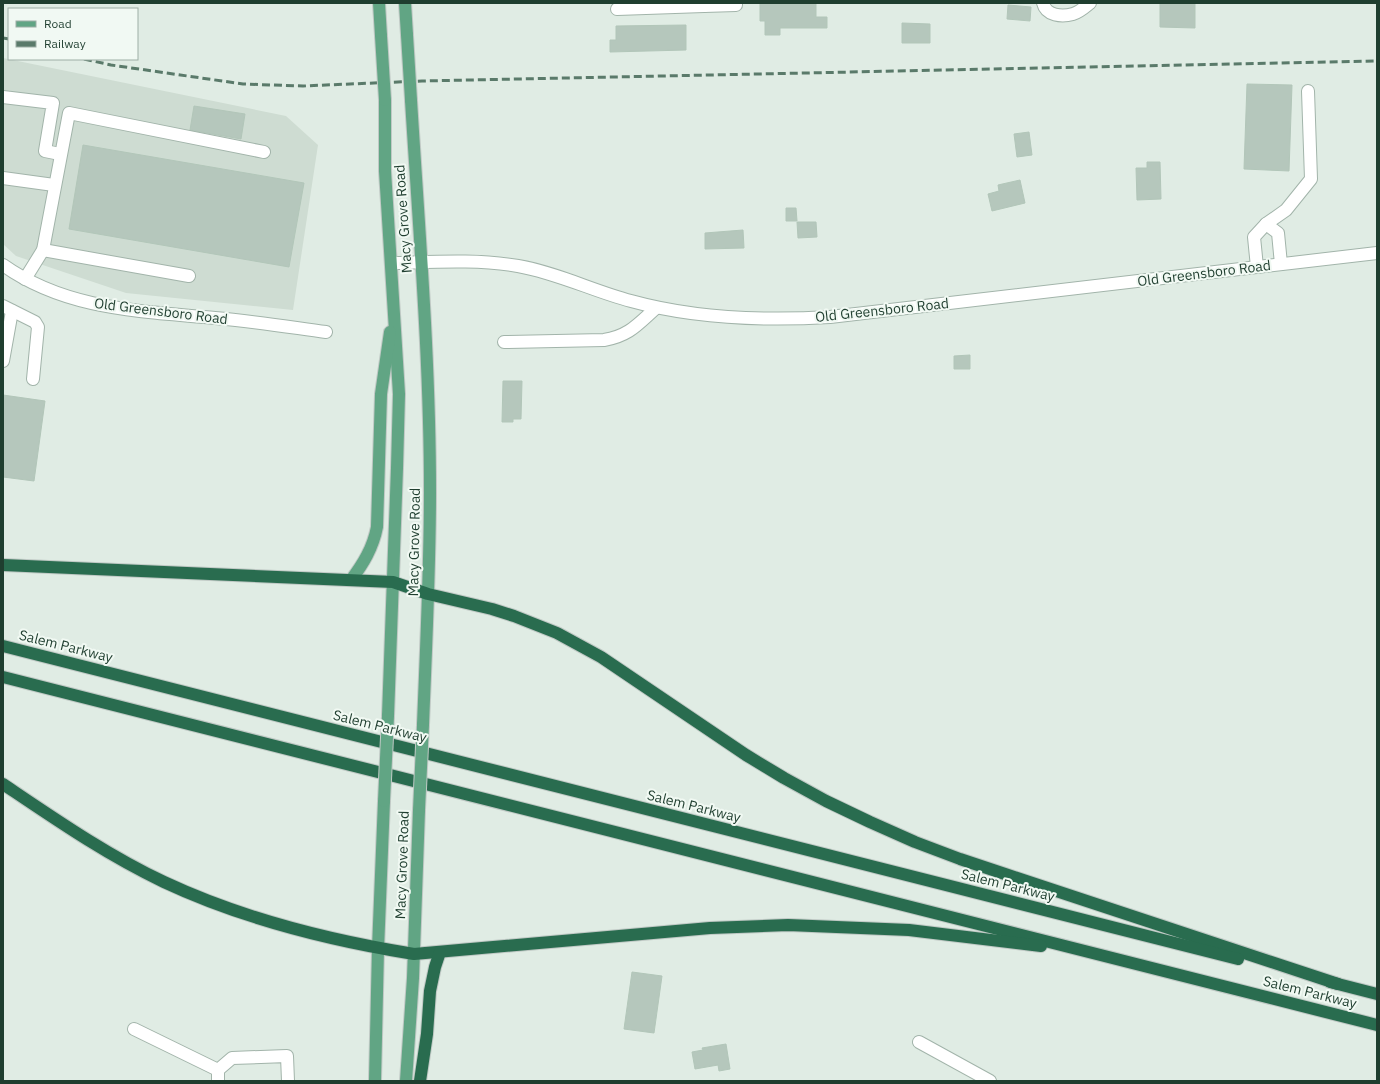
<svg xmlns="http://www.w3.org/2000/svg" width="1380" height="1084" viewBox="0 0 1380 1084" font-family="'IBM Plex Sans',sans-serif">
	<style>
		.built { fill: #cedcd2 }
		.building { fill: #b5c7bc; stroke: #b2c6b9 }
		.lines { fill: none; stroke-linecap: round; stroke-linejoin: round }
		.minor-casing { stroke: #a2b4aa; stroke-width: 14 }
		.major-casing { stroke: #c0c9c5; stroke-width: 14 }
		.highway-casing { stroke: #c0c9c5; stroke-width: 14 }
		.minor { stroke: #fff; stroke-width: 12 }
		.major { stroke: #61a584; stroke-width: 12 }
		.highway { stroke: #296c4f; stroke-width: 12 }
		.rail { stroke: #5a7a6a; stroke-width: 3; stroke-dasharray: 8 4; stroke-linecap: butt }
		.major-bridge-casing { stroke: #c0c9c5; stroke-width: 14; stroke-linecap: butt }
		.major-bridge { stroke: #61a584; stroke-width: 12 }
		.labels { text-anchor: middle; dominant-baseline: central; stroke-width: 4; stroke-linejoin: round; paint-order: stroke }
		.street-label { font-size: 14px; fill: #1f3e2f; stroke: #f1f9f3 }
	</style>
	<rect width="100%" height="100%" fill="#e0ece4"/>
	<!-- built -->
	<polygon class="built" points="3,58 286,116 318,145 293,310 126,293 16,256 3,244"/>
	<!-- building -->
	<g class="building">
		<polygon points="760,3 816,3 816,17 827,17 827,28 780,28 780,35 765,35 765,21 760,21"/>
		<polygon points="1160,3 1195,3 1195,28 1160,27"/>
		<polygon points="1008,5 1031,7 1030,21 1007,19"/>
		<polygon points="902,23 930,24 930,43 902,43"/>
		<polygon points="686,25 686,50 610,52 610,40 616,40 616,26"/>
		<polygon points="1247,84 1292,85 1289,171 1244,169"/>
		<polygon points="194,106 245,114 241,139 190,130"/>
		<polygon points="1029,132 1032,155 1017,157 1014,134"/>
		<polygon points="83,145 304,183 289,267 69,229"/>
		<polygon points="1147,162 1160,162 1161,199 1137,200 1136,168 1147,168"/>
		<polygon points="1020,180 1025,203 992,211 988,194 999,191 998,185"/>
		<polygon points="786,208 796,208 797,221 786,221"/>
		<polygon points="797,222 816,222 817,237 798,238"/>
		<polygon points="743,230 744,248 705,249 705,233"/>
		<polygon points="970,355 970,369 954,369 954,356"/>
		<polygon points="503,381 522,381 521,419 513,419 513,422 502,422"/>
		<polygon points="3,395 45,401 34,481 3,477"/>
		<polygon points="632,972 662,976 654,1033 624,1029"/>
		<polygon points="726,1044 730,1069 719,1071 718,1065 695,1069 692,1052 703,1050 702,1048"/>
	</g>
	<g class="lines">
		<defs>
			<g id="minor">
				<polyline points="704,3 704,6 736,5 736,3"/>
				<path d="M1043 3C1046 16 1062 17 1073 14 1080 12 1085 7 1090 3"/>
				<polyline points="617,9 704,6"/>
				<polyline points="3,97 53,103 45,151 60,154"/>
				<polyline points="3,178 54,185"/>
				<polyline points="1266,224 1278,233 1281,264"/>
				<polyline points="43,250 189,276"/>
				<path d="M391 263C434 262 476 259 518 266 558 273 593 291 631 301 696 319 763 321 830 317L1377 253"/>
				<path d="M3 265C66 310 141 311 215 318 252 321 289 327 326 332"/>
				<polyline points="1257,267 1254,237 1266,224 1286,210 1311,179 1308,91"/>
				<polyline points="25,279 43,250 69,113 264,152"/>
				<polyline points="3,306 35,322 38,327 33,379"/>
				<path d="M504 342 604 340C629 336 638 324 656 308"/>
				<polyline points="3,361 12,311"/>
				<polyline points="134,1029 218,1070"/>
				<polyline points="919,1042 990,1081"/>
				<polyline points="218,1081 218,1070 232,1058 287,1056 288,1081"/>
			</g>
			<g id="major">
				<polyline points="379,3 381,36"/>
				<polyline points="405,3 407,35"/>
				<polyline points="385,100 385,171 399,394 397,468 388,716"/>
				<path d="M411 100C419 230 430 361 430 492 430 570 426 647 423 725"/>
				<path d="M351 580C363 564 373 548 377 527L381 394 390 332"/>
				<polyline points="375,1081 378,949 384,801"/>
				<polyline points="406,1081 413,978 419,810"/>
			</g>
			<g id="highway">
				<polyline points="3,565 393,582 428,594 492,609 514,616 557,633 601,657 746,755 784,778 826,801 870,822 915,842 960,859 1005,874 1338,984"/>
				<polyline points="3,646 1238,959"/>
				<polyline points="3,677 1377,1025"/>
				<path d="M3 784C55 819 107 855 164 882 243 919 327 940 414 954L710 928 788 925 909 930 1041 946"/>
				<polyline points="1330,982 1377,994"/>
				<polyline points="420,1081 427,1034 430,991 435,967 440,952"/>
			</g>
		</defs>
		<!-- minor casing -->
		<use href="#minor" class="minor-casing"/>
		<!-- major casing -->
		<use href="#major" class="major-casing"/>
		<!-- highway casing -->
		<use href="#highway" class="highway-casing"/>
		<!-- minor -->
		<use href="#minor" class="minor"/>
		<!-- major -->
		<use href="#major" class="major"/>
		<!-- highway -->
		<use href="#highway" class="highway"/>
		<!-- rail -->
		<g class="rail">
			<polyline points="3,38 9,39"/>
			<polyline points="84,59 111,65 243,84 303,86 422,81 1377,61"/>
		</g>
		<defs>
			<g id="major-bridge">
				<polyline points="407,35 411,100"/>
				<polyline points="381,36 385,100"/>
				<polyline points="384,801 388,716"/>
				<polyline points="419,810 423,725"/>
			</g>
		</defs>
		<!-- major-bridge casing -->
		<use href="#major-bridge" class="major-bridge-casing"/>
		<!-- major-bridge -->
		<use href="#major-bridge" class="major-bridge"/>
	</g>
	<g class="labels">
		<!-- street labels -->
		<g class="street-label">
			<text transform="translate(403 219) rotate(-94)">Macy Grove Road</text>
			<text transform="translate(1204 273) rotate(-7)">Old Greensboro Road</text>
			<text transform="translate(882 310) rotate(-6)">Old Greensboro Road</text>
			<text transform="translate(161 311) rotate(7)">Old Greensboro Road</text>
			<text transform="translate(414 542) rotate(-89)">Macy Grove Road</text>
			<text transform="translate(66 646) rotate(14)">Salem Parkway</text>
			<text transform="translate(380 726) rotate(14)">Salem Parkway</text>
			<text transform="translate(694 806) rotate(14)">Salem Parkway</text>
			<text transform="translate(402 865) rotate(-88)">Macy Grove Road</text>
			<text transform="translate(1008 885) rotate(14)">Salem Parkway</text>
			<text transform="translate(1310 992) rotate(14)">Salem Parkway</text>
		</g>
	</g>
	<!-- border -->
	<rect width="1380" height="1084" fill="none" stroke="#1f3e2f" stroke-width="8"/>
	<!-- legend -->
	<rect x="8" y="8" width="130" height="52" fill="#f1f9f3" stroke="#9daea5"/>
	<rect x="16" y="21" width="20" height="6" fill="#61a584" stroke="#9daea5"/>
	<text x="44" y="28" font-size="12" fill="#1f3e2f">Road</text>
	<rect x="16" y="41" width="20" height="6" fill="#5a7a6a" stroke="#9daea5"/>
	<text x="44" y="48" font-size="12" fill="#1f3e2f">Railway</text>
</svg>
